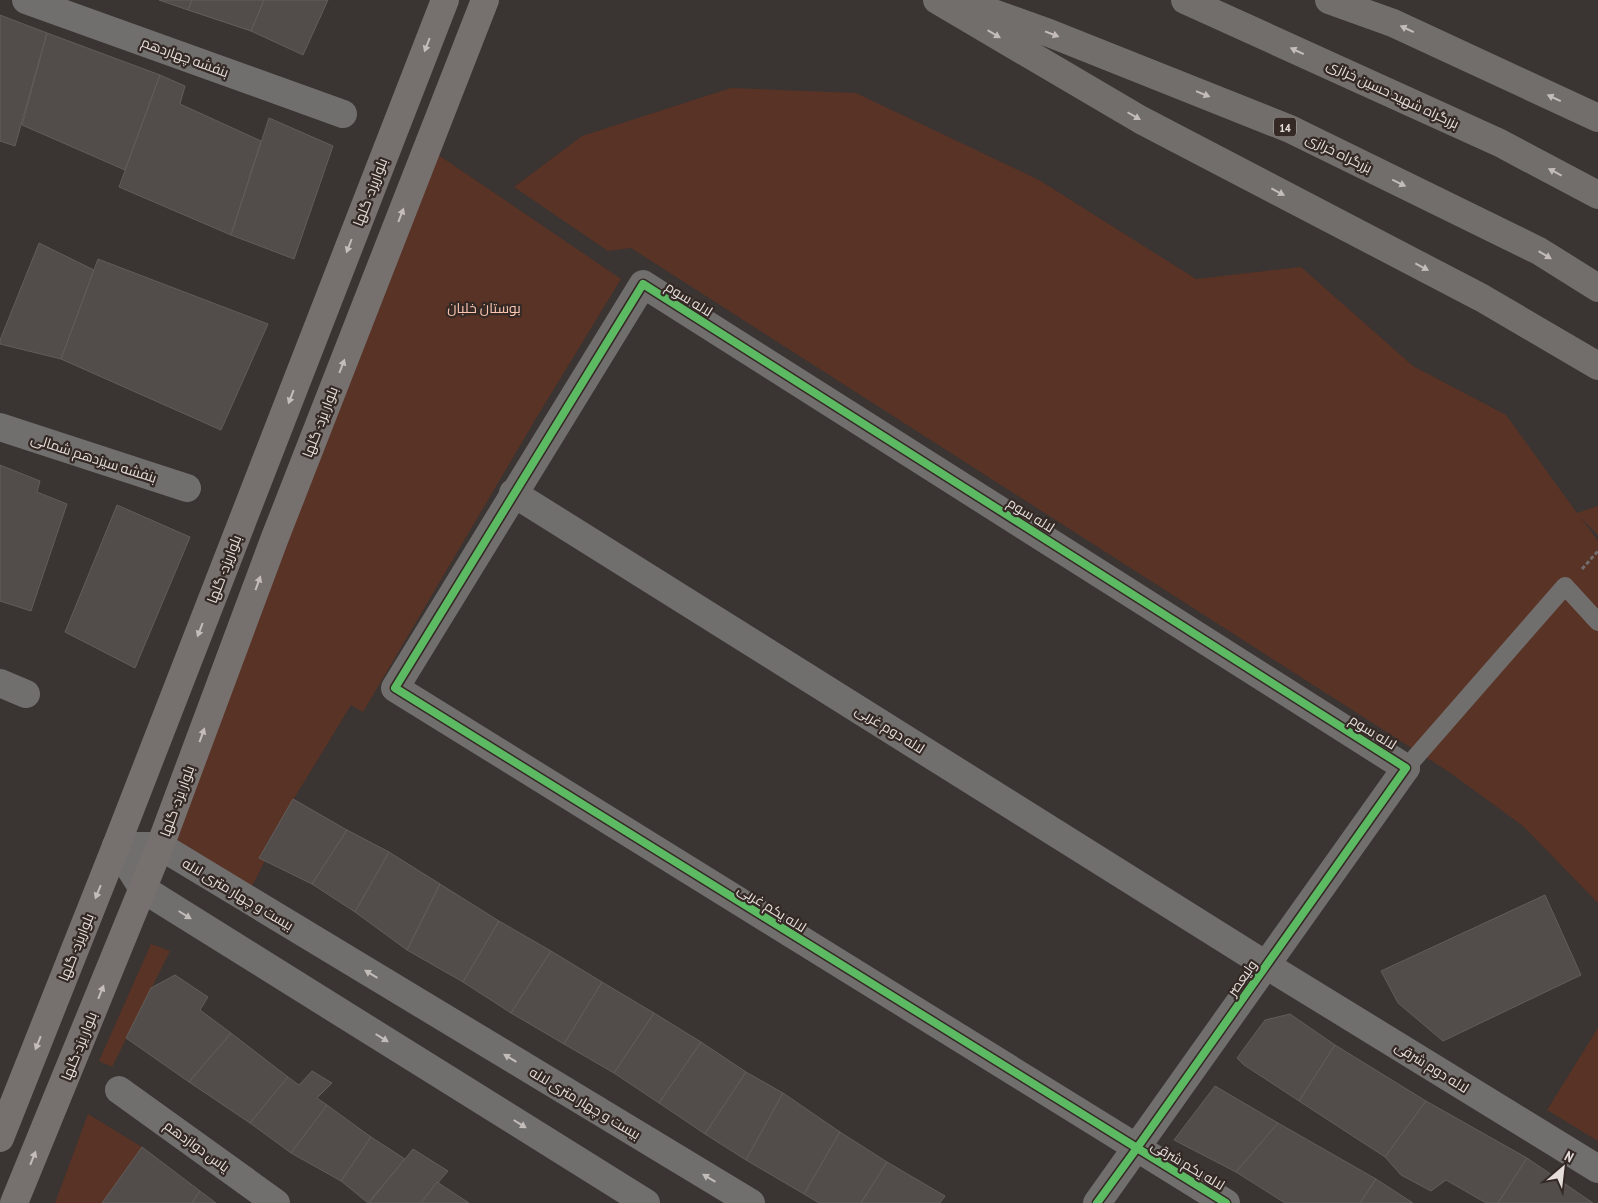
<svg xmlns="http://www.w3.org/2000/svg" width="1598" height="1203" viewBox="0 0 1598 1203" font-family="'PT Sans Narrow',Cairo,sans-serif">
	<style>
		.green { fill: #593325 }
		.building { fill: #524d4b; stroke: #625d5b }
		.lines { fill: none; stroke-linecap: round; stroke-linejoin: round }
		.path { stroke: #716e6d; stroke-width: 3; stroke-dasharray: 4 2.5; stroke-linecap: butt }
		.service { stroke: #716f6e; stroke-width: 18 }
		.minor { stroke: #716f6e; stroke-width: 28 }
		.tertiary { stroke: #716f6e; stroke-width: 28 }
		.secondary { stroke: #76706f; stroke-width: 28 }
		.trunk { stroke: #726e6c; stroke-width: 28 }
		.cycleway-casing { stroke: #342925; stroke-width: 11 }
		.cycleway { stroke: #5cba63; stroke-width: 8 }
		.oneway { fill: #c3bcba }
		.oneway2 { fill: #c4bdbb }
		.oneway3 { fill: #c3bdba }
		.labels { text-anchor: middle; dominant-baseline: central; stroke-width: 4.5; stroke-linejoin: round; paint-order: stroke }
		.shield { fill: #342925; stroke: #b1a8a4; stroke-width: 1 }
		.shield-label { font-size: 12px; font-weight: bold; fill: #e6dedb }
		.street-label { font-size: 14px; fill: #e6dedb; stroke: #342925 }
		.park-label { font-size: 14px; fill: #fec7b2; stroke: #342925 }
	</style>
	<rect width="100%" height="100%" fill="#3a3432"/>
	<!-- green -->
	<g class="green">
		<polygon points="731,88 856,93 1039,180 1196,279 1301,267 1413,366 1506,415 1577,513 1598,506 1598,535 1581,518 1598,541 1598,903 1523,826 1449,772 631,248 608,251 514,187 582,136"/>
		<polygon points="434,152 621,279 538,415 363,712 351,705 265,846 271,849 250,890 192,854 176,839"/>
		<polygon points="151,944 170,951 112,1067 99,1061"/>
		<polygon points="1598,1028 1598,1141 1547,1110"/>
		<polygon points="88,1114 142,1147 102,1203 55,1203"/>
	</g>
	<!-- building -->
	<g class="building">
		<polygon points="159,0 192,0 188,10"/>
		<polygon points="192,0 264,0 251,31 188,10"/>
		<polygon points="264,0 328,0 303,55 251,31"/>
		<polygon points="0,15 47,33 15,146 0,141"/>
		<polygon points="47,33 160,75 125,170 22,125"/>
		<polygon points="160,75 185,86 180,104 261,141 231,235 119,187"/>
		<polygon points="269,118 333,146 294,259 231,235"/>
		<polygon points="39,243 94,270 61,359 0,344 0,340"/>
		<polygon points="98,259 268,324 221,430 61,359"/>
		<polygon points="0,465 40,481 37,492 67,504 31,611 0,601"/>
		<polygon points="117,505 190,537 135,668 65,632"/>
		<polygon points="293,799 347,830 312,884 259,858"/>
		<polygon points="347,830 389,852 355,912 312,884"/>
		<polygon points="389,852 440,884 407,950 355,912"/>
		<polygon points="440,884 499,921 463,982 407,950"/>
		<polygon points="1545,895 1581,975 1443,1041 1398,1003 1381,971"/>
		<polygon points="499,921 551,951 511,1013 463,982"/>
		<polygon points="551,951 602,982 564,1044 511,1013"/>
		<polygon points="175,975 208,997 200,1010 231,1033 189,1082 126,1038 151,988"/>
		<polygon points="602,982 654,1013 614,1073 564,1044"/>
		<polygon points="654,1013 701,1042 659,1103 614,1073"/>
		<polygon points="1290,1014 1335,1045 1299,1101 1244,1065 1237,1058 1265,1020"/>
		<polygon points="231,1033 288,1077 250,1123 189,1082"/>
		<polygon points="701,1042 746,1072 705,1134 659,1103"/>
		<polygon points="1335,1045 1426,1101 1385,1157 1299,1101"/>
		<polygon points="312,1071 332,1083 317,1098 327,1105 291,1153 250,1123 288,1077 299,1085"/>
		<polygon points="746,1072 783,1093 746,1160 705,1134"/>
		<polygon points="1215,1086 1278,1123 1236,1172 1174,1140"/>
		<polygon points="783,1093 840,1132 804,1194 746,1160"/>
		<polygon points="1426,1101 1527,1158 1498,1203 1486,1203 1446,1180 1431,1191 1401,1175 1385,1157"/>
		<polygon points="327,1105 371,1137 341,1181 291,1153"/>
		<polygon points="1278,1123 1376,1179 1360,1203 1285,1203 1236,1172"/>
		<polygon points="840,1132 887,1162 861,1203 819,1203 804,1194"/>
		<polygon points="371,1137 405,1159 368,1203 341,1181"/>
		<polygon points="142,1147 200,1191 192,1203 102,1203"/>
		<polygon points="413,1149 448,1171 421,1203 369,1203"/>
		<polygon points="1527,1158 1593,1203 1498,1203"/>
		<polygon points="887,1162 945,1196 940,1203 861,1203"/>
		<polygon points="1376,1179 1413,1203 1360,1203"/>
		<polygon points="437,1182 469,1203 421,1203"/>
		<polygon points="200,1191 216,1203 192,1203"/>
	</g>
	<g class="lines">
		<!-- path -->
		<polyline class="path" points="1582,569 1598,551"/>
		<!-- service -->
		<polyline class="service" points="1406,768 1565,586 1598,622"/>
		<!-- minor -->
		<g class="minor">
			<polyline points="26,0 343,114"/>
			<polyline points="0,427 187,488"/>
			<polyline points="513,493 1266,965 1598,1169"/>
			<polyline points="0,683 26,694"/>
			<polyline points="119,1090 276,1203"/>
			<polyline points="1226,1203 395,688 643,284 1406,768"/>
		</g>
		<!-- tertiary -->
		<g class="tertiary">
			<polyline points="116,846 160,846 751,1203"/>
			<polyline points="116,846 143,889 646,1203"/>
			<polyline points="1097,1203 1406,768"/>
		</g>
		<!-- secondary -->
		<g class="secondary">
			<polyline points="0,1138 116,846 445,0"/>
			<polyline points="14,1203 160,846 274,540 485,0"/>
		</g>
		<!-- trunk -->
		<g class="trunk">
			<polyline points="937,0 1141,120 1482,298 1598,366"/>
			<polyline points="1185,0 1500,143 1598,195"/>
			<polyline points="1329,0 1393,23 1598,118"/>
			<polyline points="968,4 1049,33 1290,129 1539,251 1598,288"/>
		</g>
		<defs>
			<polyline id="cycleway" points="1097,1203 1137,1148 1406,768 643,284 395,688 1137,1148 1226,1203"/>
		</defs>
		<!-- cycleway casing -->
		<use href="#cycleway" class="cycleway-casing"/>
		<!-- cycleway -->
		<use href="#cycleway" class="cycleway"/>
	</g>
	<!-- one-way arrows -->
	<defs><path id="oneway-solid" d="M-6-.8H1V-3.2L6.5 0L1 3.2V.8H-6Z" transform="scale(1.25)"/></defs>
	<g class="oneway">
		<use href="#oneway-solid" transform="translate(1407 29) rotate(-155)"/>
		<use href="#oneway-solid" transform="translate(994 34) rotate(31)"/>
		<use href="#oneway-solid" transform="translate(1052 34) rotate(21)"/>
		<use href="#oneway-solid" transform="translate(1297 51) rotate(-155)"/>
		<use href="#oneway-solid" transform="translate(1203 94) rotate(22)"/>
		<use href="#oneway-solid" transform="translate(1554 98) rotate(-155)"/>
		<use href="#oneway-solid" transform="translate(1134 116) rotate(30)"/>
		<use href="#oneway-solid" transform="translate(1555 172) rotate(-152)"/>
		<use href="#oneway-solid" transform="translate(1399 183) rotate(26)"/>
		<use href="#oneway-solid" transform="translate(1278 192) rotate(28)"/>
		<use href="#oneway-solid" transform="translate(1545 255) rotate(31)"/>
		<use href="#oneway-solid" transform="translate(1422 267) rotate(28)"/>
	</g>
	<g class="oneway2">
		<use href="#oneway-solid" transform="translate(427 45) rotate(111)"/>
		<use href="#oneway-solid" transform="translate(401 215) rotate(-69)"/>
		<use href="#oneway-solid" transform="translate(349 246) rotate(111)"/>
		<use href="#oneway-solid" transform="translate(342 366) rotate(-69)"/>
		<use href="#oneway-solid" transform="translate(291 397) rotate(111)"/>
		<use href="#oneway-solid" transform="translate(258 583) rotate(-70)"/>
		<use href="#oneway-solid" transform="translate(200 630) rotate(111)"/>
		<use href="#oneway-solid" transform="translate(202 735) rotate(-70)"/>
		<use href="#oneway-solid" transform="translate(98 892) rotate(112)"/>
		<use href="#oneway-solid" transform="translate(101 992) rotate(-68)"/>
		<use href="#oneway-solid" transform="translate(38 1043) rotate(112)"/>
		<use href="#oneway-solid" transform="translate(33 1158) rotate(-68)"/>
	</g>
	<g class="oneway3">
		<use href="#oneway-solid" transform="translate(185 915) rotate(32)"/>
		<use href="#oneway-solid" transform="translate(371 974) rotate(-149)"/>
		<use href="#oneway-solid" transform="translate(382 1038) rotate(32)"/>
		<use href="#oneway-solid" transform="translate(510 1058) rotate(-149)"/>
		<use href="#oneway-solid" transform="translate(520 1124) rotate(32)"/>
		<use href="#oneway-solid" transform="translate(709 1178) rotate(-149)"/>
	</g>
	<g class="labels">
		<!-- shield labels -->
		<rect class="shield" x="1274" y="117.5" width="22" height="19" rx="4"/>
		<g class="shield-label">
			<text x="1285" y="127">14</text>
		</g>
		<!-- street labels -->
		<g class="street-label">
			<text transform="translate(185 57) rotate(20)">بنفشه چهاردهم</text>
			<text transform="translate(1393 94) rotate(25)">بزرگراه شهید حسین خرازی</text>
			<text transform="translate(1339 153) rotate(26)">بزرگراه خرازی</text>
			<text transform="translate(370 192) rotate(-69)">بلواریزد- گلها</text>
			<text transform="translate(689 299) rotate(32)">لاله سوم</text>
			<text transform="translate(320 422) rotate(-69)">بلوار یزد- گلها</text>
			<text transform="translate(94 458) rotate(18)">بنفشه سیزدهم شمالی</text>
			<text transform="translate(1031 515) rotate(32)">لاله سوم</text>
			<text transform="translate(224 569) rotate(-69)">بلواریزد- گلها</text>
			<text transform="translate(890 729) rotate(32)">لاله دوم غربی</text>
			<text transform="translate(1373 732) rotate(32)">لاله سوم</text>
			<text transform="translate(177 801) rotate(-70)">بلوار یزد- گلها</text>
			<text transform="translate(238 894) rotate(31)">بیست و چهار متری لاله</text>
			<text transform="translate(772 908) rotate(32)">لاله یکم غربی</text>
			<text transform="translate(76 947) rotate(-68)">بلواریزد- گلها</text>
			<text transform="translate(1242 978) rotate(-55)">ولیعصر</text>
			<text transform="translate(79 1046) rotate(-68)">بلوار یزد-گلها</text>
			<text transform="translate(1432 1067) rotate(32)">لاله دوم شرقی</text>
			<text transform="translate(585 1103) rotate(31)">بیست و چهار متری لاله</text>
			<text transform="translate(197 1146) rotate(36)">یاس دوازدهم</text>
			<text transform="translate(1188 1165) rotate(31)">لاله یکم شرقی</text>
		</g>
		<!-- park labels -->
		<g class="park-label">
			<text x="484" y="308">بوستان خلبان</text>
		</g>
	</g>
	<!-- north arrow -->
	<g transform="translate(1563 1168) rotate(28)" stroke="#342925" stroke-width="4" paint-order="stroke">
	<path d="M0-4L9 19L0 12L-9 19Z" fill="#e6dedb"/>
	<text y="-8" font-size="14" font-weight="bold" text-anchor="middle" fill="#e6dedb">N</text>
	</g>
</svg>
